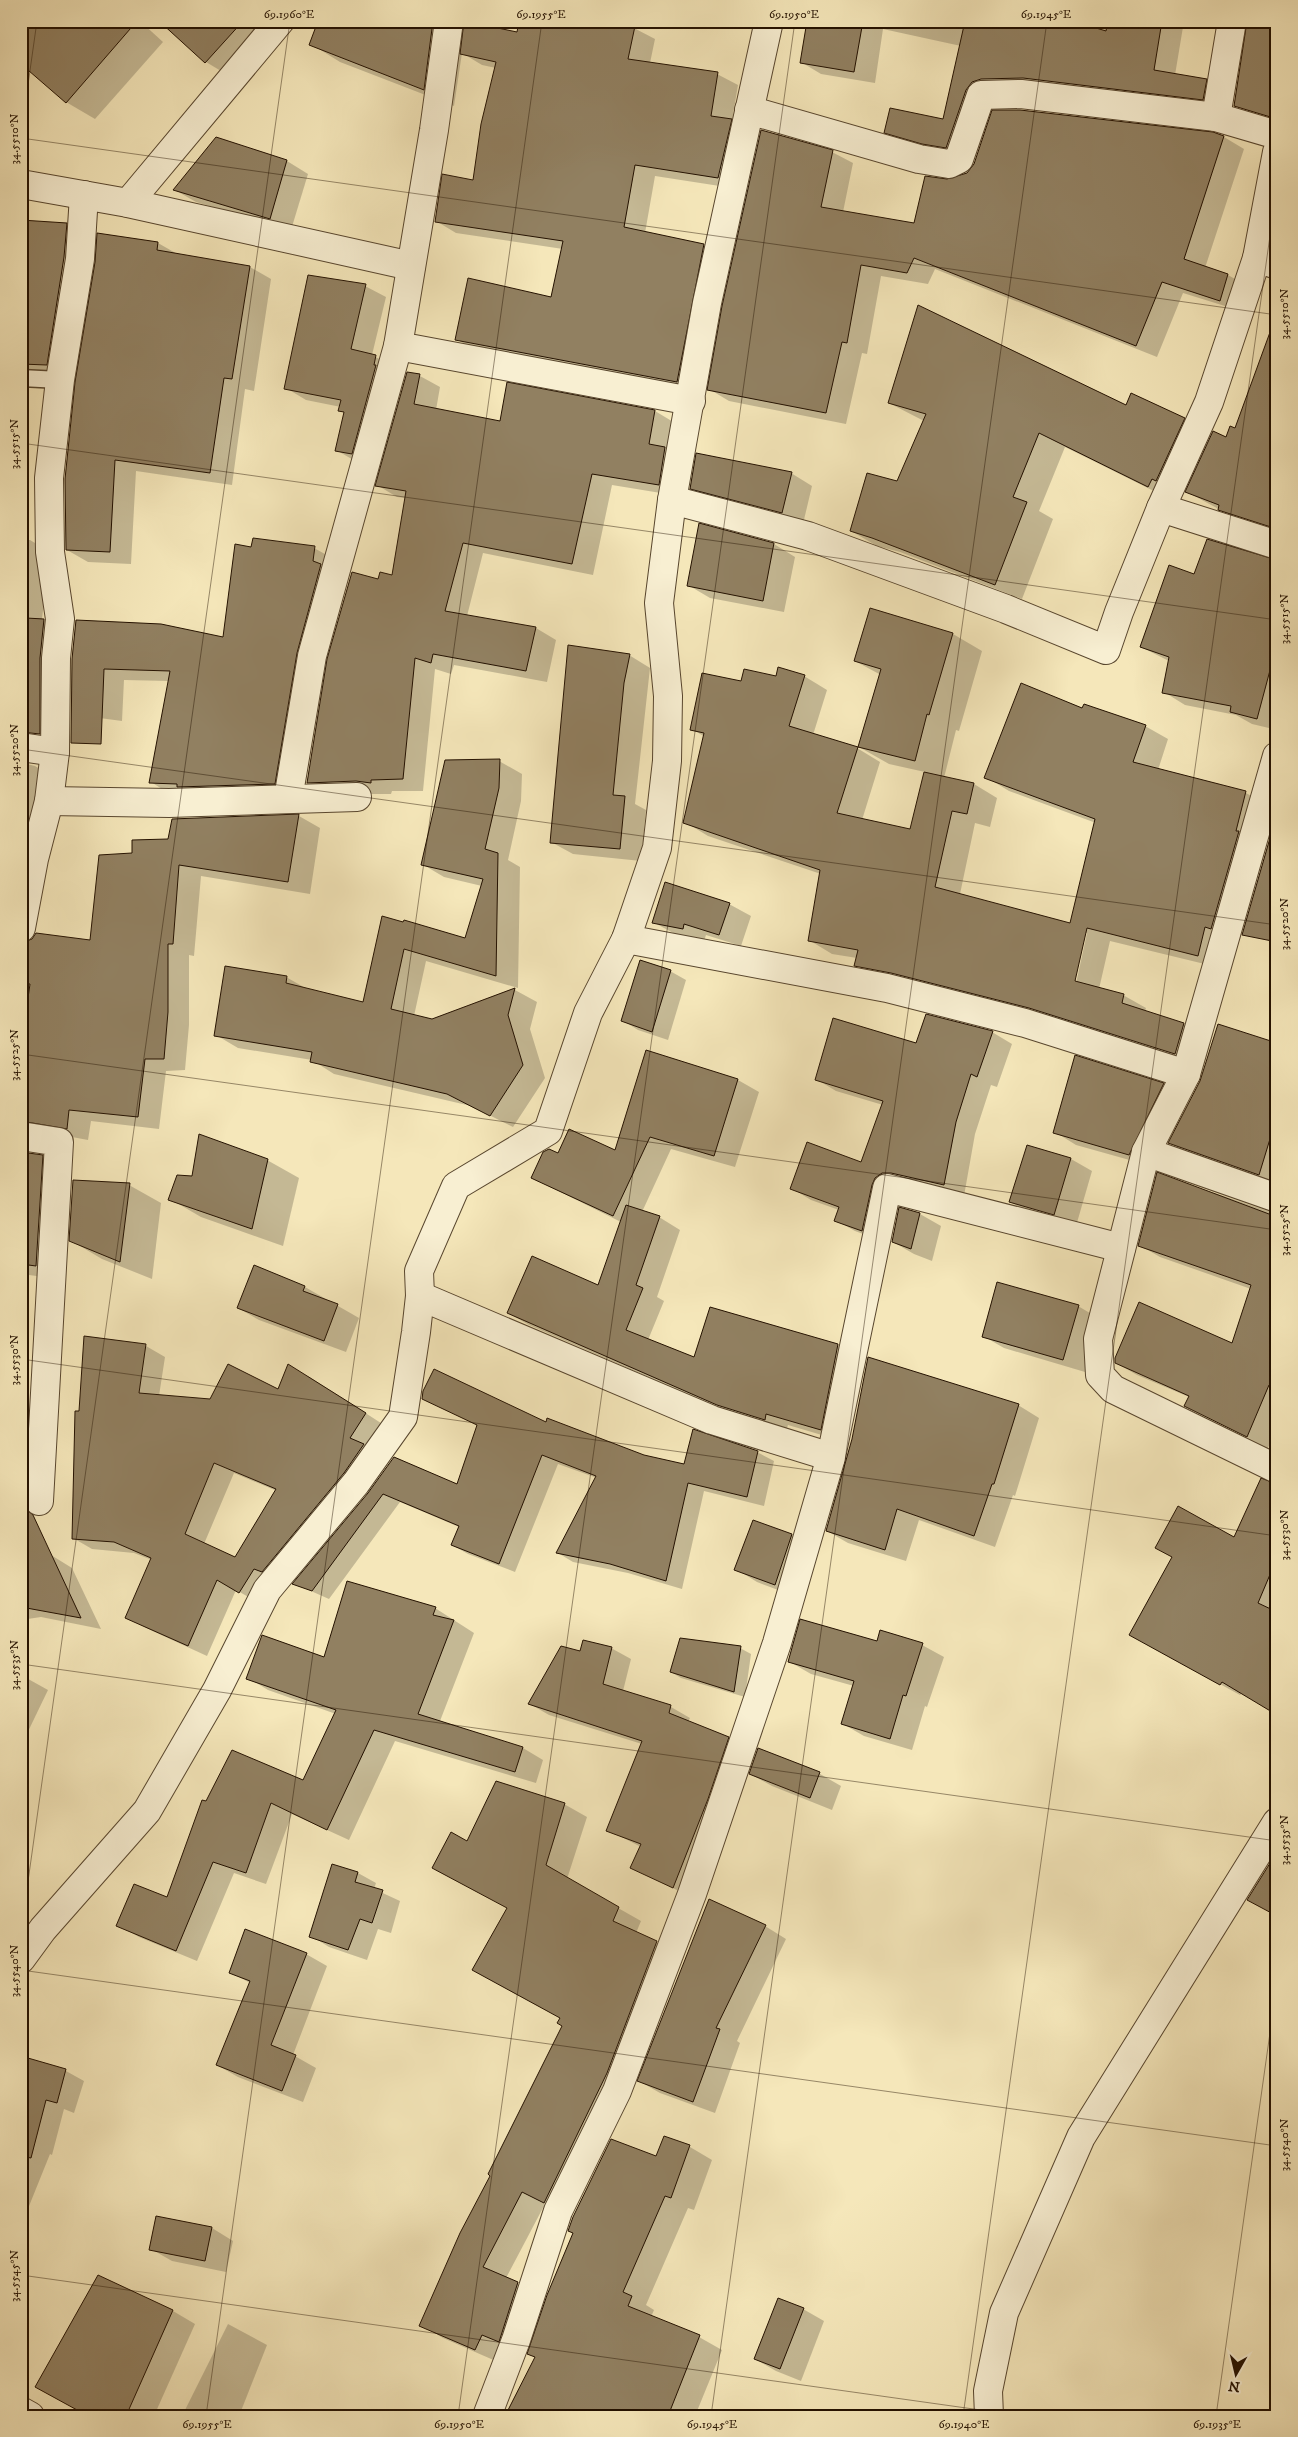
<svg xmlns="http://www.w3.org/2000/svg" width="1298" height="2437" viewBox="0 0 1298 2437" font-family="'IM FELL DW Pica',serif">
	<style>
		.shadow { fill: #0003; fill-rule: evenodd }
		.building { fill: #918061; stroke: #241100; fill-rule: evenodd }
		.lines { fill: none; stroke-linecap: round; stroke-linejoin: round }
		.lane-casing { stroke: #58462e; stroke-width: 19 }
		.street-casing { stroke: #58462e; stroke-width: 30 }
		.lane { stroke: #f8efd2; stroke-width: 16 }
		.street { stroke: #f8efd2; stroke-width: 28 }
		.ticks { fill: none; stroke: #241100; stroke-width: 1; stroke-opacity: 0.45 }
		.neatline { fill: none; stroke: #241100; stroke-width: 2 }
		.ticks-label { font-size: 12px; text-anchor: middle; fill: #241100 }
	</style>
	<rect width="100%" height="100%" fill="#f5e7ba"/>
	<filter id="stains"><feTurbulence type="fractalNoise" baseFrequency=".004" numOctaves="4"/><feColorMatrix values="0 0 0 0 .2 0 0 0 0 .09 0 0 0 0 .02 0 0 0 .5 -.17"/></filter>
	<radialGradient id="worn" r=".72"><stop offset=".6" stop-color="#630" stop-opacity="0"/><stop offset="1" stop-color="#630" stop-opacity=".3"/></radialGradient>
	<!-- shadow -->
	<g class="shadow">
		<polygon points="21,21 140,21 163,42 95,119 66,102"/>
		<polygon points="161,21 282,21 231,77 206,62"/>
		<polygon points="319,21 444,21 464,33 549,60 519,21 633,21 632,27 655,39 650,63 717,74 738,85 732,121 751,132 739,189 655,176 645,233 704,245 724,257 697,393 477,351 456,339 552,298 563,249 456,233 436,221 474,181 496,68 482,65 462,53 454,106 340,62 311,44"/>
		<polygon points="808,21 1184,21 1175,75 1206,80 1227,92 1223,111 993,93 967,159 906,144 885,132 944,120 961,46 883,29 875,83 821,74 801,62"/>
		<polygon points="1277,21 1277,125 1258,119 1235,105"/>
		<polygon points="1213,134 1224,137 1244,149 1205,268 1228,275 1249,287 1241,311 1183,293 1157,357 935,269 928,284 881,276 867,354 862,353 846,424 729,401 709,389 832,152 853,163 843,212 915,224 947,181"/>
		<polygon points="217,138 287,161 308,174 291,230 196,202 175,190"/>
		<polygon points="21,221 66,224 88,236 68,377 21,374"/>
		<polygon points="158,243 179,255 250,267 271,279 254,391 245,389 232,485 136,471 131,564 88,562 67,550"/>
		<polygon points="365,286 386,297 372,355 396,368 357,462 336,450 345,413 340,410 341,407 306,400 286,388"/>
		<polygon points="1277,333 1277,533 1241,521 1187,492 1236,429"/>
		<polygon points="408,373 420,376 440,387 436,410 501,422 508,384 655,411 675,423 679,496 612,485 593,575 483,553 467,616 536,628 556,640 547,682 454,665 451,674 435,669 423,791 392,791 391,794 328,794 308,782 379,581 393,577 406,498 397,497 377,485"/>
		<polygon points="889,403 1126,407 1184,419 1210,434 1182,495 1178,493 1174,501 1065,447 1039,511 1053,519 1022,599 900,552 877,546 851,531 898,483 924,421"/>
		<polygon points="791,473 812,486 803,524 713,500 691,488"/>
		<polygon points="21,540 30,540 50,552 42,619 64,631 60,713 21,707"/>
		<polygon points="774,544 795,557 784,612 710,598 688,585"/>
		<polygon points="252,548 314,548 334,559 294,795 170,794 151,782 169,681 124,680 122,721 92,717 73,659 224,639"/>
		<polygon points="1277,561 1277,730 1252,724 1236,715 1185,705 1164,692 1169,661 1141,647 1195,575"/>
		<path d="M871 610 953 634 982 651 959 731 956 730 944 778 974 784 997 798 990 827 975 823 960 894 1071 925 1096 823 1009 791 986 777 1083 709 1145 726 1168 739 1158 770 1246 793 1269 806 1221 968 1110 941 1099 989 1123 995 1146 1008 1145 1012 1184 1024 1207 1038 1199 1067 879 979 856 965 857 958 832 954 809 940 821 874 708 836 685 822 705 737 692 729 742 682 776 677 804 676 827 690 813 735 857 748 880 762 862 820 911 830 925 772 889 764 859 747 881 675 855 661ZM1084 933H1087L1075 988 1072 987Z"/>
		<polygon points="629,655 650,668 635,804 646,810 641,861 573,854 551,842"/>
		<polygon points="21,755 27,758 27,764 35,766 57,779 27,944 36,934 91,942 134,855 169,840 173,820 299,816 320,828 310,894 201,876 194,956 189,955 189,1025 185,1070 166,1071 159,1129 91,1121 88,1140 45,1132 21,1136 21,1056 29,999 21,998"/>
		<polygon points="499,761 522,774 521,801 508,860 520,867 518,988 426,961 414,1016 432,1020 515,990 537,1002 530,1029 545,1078 513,1127 471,1106 334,1074 312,1060 238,1048 216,1035 286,977 309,990 364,1003 383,918 466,939 482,886 444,877 422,864"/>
		<polygon points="729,904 751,916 741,946 706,935 704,941 675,934 653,922"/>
		<polygon points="670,971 686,980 668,1040 638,1030 622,1020"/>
		<polygon points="992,1032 1012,1044 997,1087 991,1085 975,1134 964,1196 902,1184 882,1241 855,1231 835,1220 839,1210 811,1200 791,1188 862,1163 883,1105 836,1091 816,1079 917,1045"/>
		<polygon points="1277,1044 1277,1185 1190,1155 1170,1143"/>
		<polygon points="738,1080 759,1092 735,1167 671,1149 642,1212 659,1217 680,1230 657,1297 664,1301 648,1340 695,1359 711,1308 838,1345 859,1357 842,1441 788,1425 786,1431 740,1417 529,1325 508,1313 599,1286 621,1222 532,1178 558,1155 616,1152"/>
		<polygon points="1163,1084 1184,1097 1151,1166 1076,1145 1055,1132"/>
		<polygon points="21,1150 30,1154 42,1156 66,1170 60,1279 21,1274"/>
		<polygon points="1071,1159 1092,1171 1076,1226 1032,1214 1010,1202"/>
		<polygon points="267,1160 299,1178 283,1246 201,1217 170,1199 193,1178"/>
		<polygon points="1158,1174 1277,1214 1277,1428 1268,1448 1186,1406 1189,1397 1137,1375 1116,1363 1233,1344 1251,1289 1160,1257 1139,1245"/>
		<polygon points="129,1185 161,1203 152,1279 102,1259 70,1240"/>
		<polygon points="900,1209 920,1214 941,1226 932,1261 914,1254 893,1242"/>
		<polygon points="254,1267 305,1287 359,1318 346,1352 259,1320 238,1308"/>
		<polygon points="1078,1306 1100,1319 1085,1372 1004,1348 983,1336"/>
		<path d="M146 1346 165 1357 159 1396 211 1400 278 1391 308 1376 384 1425 259 1603 236 1590 207 1656 146 1628 126 1617 152 1560 134 1553 92 1549 73 1538 80 1413ZM234 1473 277 1491 236 1559 204 1544Z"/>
		<polygon points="423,1398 547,1423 644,1456 685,1465 757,1452 774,1461 764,1506 704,1491 682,1589 628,1573 573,1562 558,1553 597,1478 558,1464 515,1572 468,1554 452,1545 459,1527 400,1502 329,1599 295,1584 369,1494 457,1486 478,1426"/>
		<polygon points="1018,1405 1039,1418 1015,1496 1013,1495 995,1547 919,1520 906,1561 848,1543 827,1531"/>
		<polygon points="1277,1486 1277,1714 1242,1693 1240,1695 1150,1646"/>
		<polygon points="754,1522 792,1535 813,1548 797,1597 757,1582 736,1569"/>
		<polygon points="51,1555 72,1568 101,1629 41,1617 21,1620 21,1560"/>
		<polygon points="435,1608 474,1633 440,1721 523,1748 543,1760 536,1783 395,1741 349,1840 292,1814 266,1884 234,1873 197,1961 139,1937 118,1925 168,1899 207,1803 304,1782 336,1714 268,1690 248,1678 325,1659"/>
		<polygon points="878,1642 922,1645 944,1657 927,1707 925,1706 912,1750 864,1736 843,1724 854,1686 811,1674 790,1662"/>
		<polygon points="611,1648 631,1659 623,1691 671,1707 690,1718 688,1722 728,1738 748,1749 693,1898 632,1868 641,1847 608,1830 642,1744 549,1715 530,1704 581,1653"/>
		<polygon points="740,1648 751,1654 745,1697 681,1678 671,1672"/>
		<polygon points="21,1675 48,1690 21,1746"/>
		<polygon points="759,1750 820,1774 841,1786 832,1810 772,1786 750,1774"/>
		<polygon points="564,1804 587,1817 567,1879 641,1921 636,1933 679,1955 567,2215 545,2204 506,2278 540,2296 498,2362 443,2338 421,2325 564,2025 508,1908 468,1842"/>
		<polygon points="333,1865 358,1873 376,1883 374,1889 400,1901 391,1933 378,1929 367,1960 329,1947 311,1936"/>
		<polygon points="765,1926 786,1939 737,2041 740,2043 715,2113 660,2093 639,2081"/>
		<polygon points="306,1954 327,1966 293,2055 316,2068 303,2102 238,2077 217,2065 250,1983 230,1972"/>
		<polygon points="21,2056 66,2071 84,2081 74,2113 64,2109 52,2155 50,2154 21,2226"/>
		<polygon points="664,2137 690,2147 712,2160 694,2210 688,2208 646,2305 654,2310 651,2317 699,2337 722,2350 695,2416 507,2416 657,2158"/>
		<polygon points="212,2228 233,2241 226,2272 172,2261 151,2249"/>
		<polygon points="803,2309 824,2321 801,2381 776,2371 755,2359"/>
		<polygon points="173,2311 195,2324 154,2416 75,2416"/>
		<polygon points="228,2324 267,2345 239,2416 182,2416"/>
	</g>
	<!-- building -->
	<g class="building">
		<polygon points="21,21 137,21 66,103 21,64"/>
		<polygon points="159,21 243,21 205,63"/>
		<polygon points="318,21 433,21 424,90 309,45"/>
		<polygon points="464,21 517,32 519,21 613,21 635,26 628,59 718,72 711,116 732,119 718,178 635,165 624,227 704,244 677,382 455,340 468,278 551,297 563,241 435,222 442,174 473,180 481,124 496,62 460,54"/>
		<polygon points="807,21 863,21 854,72 800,63"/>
		<polygon points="965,21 1073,21 1106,31 1108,21 1162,21 1154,70 1207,79 1203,100 1023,78 981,79 972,82 966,90 946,148 922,144 884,133 890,108 943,119"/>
		<polygon points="1247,21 1277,21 1277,119 1234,106"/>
		<polygon points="992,110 1020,110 1213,132 1224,136 1184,259 1228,274 1220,301 1162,282 1136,346 914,258 907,273 861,265 847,343 842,342 826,413 707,390 722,306 761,130 833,150 821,207 914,223 925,176 947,179 967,173 974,164"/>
		<polygon points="216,137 287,160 270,219 173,190"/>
		<polygon points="21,220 67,223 64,257 47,365 21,364"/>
		<polygon points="97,233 158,242 157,250 250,266 232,379 224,378 210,473 115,460 110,552 66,550 65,479 75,382 95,262"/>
		<polygon points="308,275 366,284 351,349 376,355 374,365 376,365 352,454 335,451 344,412 338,411 341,400 284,389"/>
		<polygon points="918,305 1126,405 1131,393 1185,418 1156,481 1152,479 1148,487 1039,433 1013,497 1027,502 995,585 872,538 850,531 867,473 897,481 926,414 888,403"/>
		<polygon points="1273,324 1277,324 1277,529 1218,510 1219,505 1185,492 1213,431 1226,437 1230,426 1235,428"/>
		<polygon points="407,372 420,374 414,404 500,421 507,382 655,410 649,444 665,447 659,485 592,474 572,564 463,543 445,611 536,627 526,671 433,654 431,663 415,658 403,779 371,780 371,783 356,781 307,783 327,659 352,572 378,579 380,572 392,575 406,491 375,486"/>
		<polygon points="696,453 792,472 782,513 690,489"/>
		<polygon points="699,523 774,543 763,601 687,586"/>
		<polygon points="253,538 315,546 313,561 321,564 297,653 275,784 177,787 177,784 149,783 170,671 104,669 101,744 71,743 72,659 76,620 161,624 223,637 235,544 251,547"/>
		<polygon points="1207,539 1277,560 1277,644 1257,719 1230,712 1231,706 1162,693 1169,657 1140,647 1169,565 1194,574"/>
		<polygon points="870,608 953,633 929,715 927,714 915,761 858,747 881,669 854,661"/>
		<polygon points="26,618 44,619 40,658 40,734 21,732 21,674"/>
		<polygon points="568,645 630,654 624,683 613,795 625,796 620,849 550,843"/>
		<polygon points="778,667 805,675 789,726 858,747 837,813 910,829 924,772 974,783 967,814 952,811 935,887 1070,923 1095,819 984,778 1021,683 1082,708 1084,704 1146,725 1133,762 1246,791 1236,831 1239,831 1211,929 1205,927 1198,956 1087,928 1075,981 1124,994 1122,1003 1184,1023 1175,1054 1029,1008 891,973 854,966 858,950 808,941 820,870 683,823 704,733 690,730 702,673 741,681 744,669 776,676"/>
		<polygon points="500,759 499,788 485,849 498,853 496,976 404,949 391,1009 432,1019 515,988 508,1015 523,1065 490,1116 447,1094 310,1062 312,1052 214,1036 225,966 287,976 286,983 363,1002 382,916 403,922 404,920 465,938 483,879 421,865 445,760"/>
		<polygon points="299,814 288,882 179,865 173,944 168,944 168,1012 164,1059 145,1059 138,1117 69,1110 67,1129 21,1121 21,1047 30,984 21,983 21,943 32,939 36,933 90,940 99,855 132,853 132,840 168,839 172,819"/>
		<polygon points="1270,838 1277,839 1277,942 1242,935"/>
		<polygon points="665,882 730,903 719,935 684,924 683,929 652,923"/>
		<polygon points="640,960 671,970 652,1032 621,1021"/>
		<polygon points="926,1014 993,1031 977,1077 971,1074 956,1122 944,1185 891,1173 882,1173 875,1178 872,1185 862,1231 834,1221 839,1207 790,1189 807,1142 861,1162 883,1101 815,1080 833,1018 916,1043"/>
		<polygon points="1218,1024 1277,1043 1277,1116 1259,1175 1168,1143 1200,1081"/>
		<polygon points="646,1050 738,1079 714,1156 650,1137 613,1216 531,1178 543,1152 549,1149 558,1153 569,1129 615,1150"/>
		<polygon points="1075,1055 1164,1083 1129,1155 1053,1133"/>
		<polygon points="199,1134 268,1159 252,1229 168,1200 177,1175 192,1176"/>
		<polygon points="1027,1145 1071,1158 1054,1215 1009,1202"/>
		<polygon points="21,1152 43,1155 36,1266 21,1264"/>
		<polygon points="1157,1172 1277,1217 1277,1387 1269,1385 1247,1437 1184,1406 1189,1396 1115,1363 1115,1358 1139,1302 1232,1343 1251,1285 1138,1246"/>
		<polygon points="73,1180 130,1183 120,1262 69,1241"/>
		<polygon points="626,1205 660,1216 636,1285 643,1288 626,1330 694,1357 710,1307 838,1344 821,1430 766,1414 765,1420 717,1405 507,1313 532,1256 598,1285"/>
		<polygon points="899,1207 920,1213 911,1249 892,1242"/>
		<polygon points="254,1265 305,1286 303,1291 338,1304 324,1341 237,1308"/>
		<polygon points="997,1282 1079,1305 1063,1360 982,1337"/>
		<path d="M84 1336 146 1344 139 1393 210 1399 228 1364 278 1389 288 1364 366 1413 350 1438 364 1444 344 1473 262 1572 254 1569 239 1593 217 1580 188 1646 125 1618 151 1558 114 1542 72 1539 75 1411H79ZM214 1463 276 1489 235 1557 185 1534Z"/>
		<polygon points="868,1357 1019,1404 994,1484 992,1484 974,1536 897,1509 885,1550 826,1531 852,1439"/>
		<polygon points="434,1369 546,1422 547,1418 644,1455 684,1464 693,1429 758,1451 747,1497 688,1483 666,1581 610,1564 556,1553 596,1476 542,1455 499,1564 451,1545 459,1526 383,1494 312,1591 292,1584 368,1493 394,1457 457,1484 477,1425 422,1399 423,1391"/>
		<polygon points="1261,1478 1277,1484 1277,1558 1258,1603 1277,1612 1277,1715 1222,1682 1220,1685 1129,1635 1172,1557 1155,1548 1178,1506 1234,1537"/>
		<polygon points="21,1490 25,1508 33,1515 81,1618 21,1607"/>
		<polygon points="753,1520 792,1534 775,1585 734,1570"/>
		<polygon points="347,1581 436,1607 433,1615 454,1620 418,1714 523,1747 515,1772 374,1730 327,1830 271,1803 246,1873 213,1862 176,1951 116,1926 134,1884 167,1897 202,1800 206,1801 232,1750 303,1780 336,1710 246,1679 262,1635 324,1657"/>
		<polygon points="800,1619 877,1641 880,1630 923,1643 906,1696 903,1695 890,1739 841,1724 854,1681 788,1662"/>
		<polygon points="680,1638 741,1646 734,1692 670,1672"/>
		<polygon points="583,1640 612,1647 603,1684 671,1705 669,1713 729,1737 708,1799 673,1888 630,1868 641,1844 606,1831 642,1741 528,1704 561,1646 580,1651"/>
		<polygon points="758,1748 820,1772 810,1798 749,1774"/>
		<polygon points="496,1781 565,1803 546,1865 619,1907 613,1921 657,1941 607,2073 544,2203 522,2192 483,2267 518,2282 499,2342 482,2335 475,2350 419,2326 460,2233 490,2176 488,2174 562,2026 557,2023 560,2018 472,1970 507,1908 432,1868 451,1832 467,1841"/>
		<polygon points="1277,1852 1277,1916 1247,1900"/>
		<polygon points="332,1864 358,1872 355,1882 383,1890 372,1923 360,1919 348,1950 309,1937"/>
		<polygon points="709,1899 766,1925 716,2028 720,2029 693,2102 637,2081"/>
		<polygon points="245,1929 307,1953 271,2045 296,2055 282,2091 216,2065 250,1981 229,1973"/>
		<polygon points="21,2056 66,2069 57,2103 46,2100 31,2158 21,2156"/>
		<polygon points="664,2136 690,2145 671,2198 665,2196 623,2292 632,2296 628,2306 700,2335 668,2416 505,2416 535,2357 527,2354 547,2295 573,2233 568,2231 573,2217 611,2139 656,2156"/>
		<polygon points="156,2216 212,2227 205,2261 149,2250"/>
		<polygon points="98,2275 173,2310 126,2416 88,2416 35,2387"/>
		<polygon points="778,2298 804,2308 780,2369 754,2359"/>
	</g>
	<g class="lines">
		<defs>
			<polyline id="lane" points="21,378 60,380"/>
			<g id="street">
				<polyline points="449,21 434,130 398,346 691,401"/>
				<polyline points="749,110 919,159 949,164 959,159 981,95 1021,94 1216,117 1277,135"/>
				<polyline points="1216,117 1232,21"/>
				<polyline points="1277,152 1257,258 1277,265"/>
				<polyline points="21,184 128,203 411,266"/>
				<polyline points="128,203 280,21"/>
				<polyline points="672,500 808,536 1006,609 1106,650 1119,612 1161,508 1209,402 1257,258"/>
				<polyline points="1161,508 1277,545"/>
				<polyline points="21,747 55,752"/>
				<polyline points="1277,756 1186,1074 1146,1152 1098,1339 1100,1375 1113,1389 1277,1469"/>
				<polyline points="288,799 312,656 398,346"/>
				<polyline points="49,801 169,803 357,797"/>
				<polyline points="21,928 34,859 49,801 55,752 56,658 60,619 50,552 49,478 60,380 80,259 84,195"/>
				<polyline points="626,939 887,988 1025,1023 1186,1074"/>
				<polyline points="21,1136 59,1142 39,1501"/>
				<polyline points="1146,1152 1277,1198"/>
				<polyline points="420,1296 712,1420 831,1457"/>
				<polyline points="21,1959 43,1929 147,1811 217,1690 267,1590 356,1483 403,1417 416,1332 420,1296 419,1271 456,1186 548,1131 588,1013 626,939 657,848 667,761 668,696 659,603 672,500 707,303 769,21"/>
				<polyline points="21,2411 30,2416"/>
				<polyline points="487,2416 516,2340 558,2211 617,2091 692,1894 777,1643 831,1457 887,1188 1121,1248"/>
				<polyline points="989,2416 988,2391 1004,2313 1081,2137 1277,1822"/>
			</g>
		</defs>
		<!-- lane casing -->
		<use href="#lane" class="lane-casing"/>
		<!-- street casing -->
		<use href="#street" class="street-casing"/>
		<!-- lane -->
		<use href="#lane" class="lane"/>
		<!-- street -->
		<use href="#street" class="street"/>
	</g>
	<!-- ticks -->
	<path class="ticks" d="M21 134 37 21M21 138 1277 315M21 443 1277 620M21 749 1277 925M21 1054 1277 1230M21 1359 1277 1536M21 1664 1277 1841M21 1931 290 21M21 1970 1277 2146M21 2275 1023 2416M206 2416 542 21M458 2416 795 21M711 2416 1047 21M963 2416 1277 186M1216 2416 1277 1983"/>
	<!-- margin -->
	<rect width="1298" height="2437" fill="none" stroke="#f5e7ba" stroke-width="55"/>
	<!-- north arrow -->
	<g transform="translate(1236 2374) rotate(188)" stroke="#f8efd2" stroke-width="4" paint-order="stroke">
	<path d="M0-4L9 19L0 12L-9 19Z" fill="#241100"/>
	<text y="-8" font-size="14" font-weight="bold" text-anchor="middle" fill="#241100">N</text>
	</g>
	<rect x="28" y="28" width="1242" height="2382" class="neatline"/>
	<g class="ticks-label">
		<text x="289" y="18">69.1960°E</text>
		<text x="541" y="18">69.1955°E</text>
		<text x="794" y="18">69.1950°E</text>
		<text x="1046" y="18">69.1945°E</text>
		<text transform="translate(14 139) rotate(-90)" y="4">34.5510°N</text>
		<text transform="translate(1284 314) rotate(-90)" y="4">34.5510°N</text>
		<text transform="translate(14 444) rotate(-90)" y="4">34.5515°N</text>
		<text transform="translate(1284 619) rotate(-90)" y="4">34.5515°N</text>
		<text transform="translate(14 750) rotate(-90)" y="4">34.5520°N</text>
		<text transform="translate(1284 924) rotate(-90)" y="4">34.5520°N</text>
		<text transform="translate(14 1055) rotate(-90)" y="4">34.5525°N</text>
		<text transform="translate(1284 1230) rotate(-90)" y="4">34.5525°N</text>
		<text transform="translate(14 1360) rotate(-90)" y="4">34.5530°N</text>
		<text transform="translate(1284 1535) rotate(-90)" y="4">34.5530°N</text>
		<text transform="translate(14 1665) rotate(-90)" y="4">34.5535°N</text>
		<text transform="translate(1284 1840) rotate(-90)" y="4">34.5535°N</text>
		<text transform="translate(14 1971) rotate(-90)" y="4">34.5540°N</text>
		<text transform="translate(1284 2145) rotate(-90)" y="4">34.5540°N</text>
		<text transform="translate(14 2276) rotate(-90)" y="4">34.5545°N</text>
		<text x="207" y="2428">69.1955°E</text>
		<text x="459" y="2428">69.1950°E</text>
		<text x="712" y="2428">69.1945°E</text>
		<text x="964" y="2428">69.1940°E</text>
		<text x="1217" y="2428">69.1935°E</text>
	</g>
	<rect width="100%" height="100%" filter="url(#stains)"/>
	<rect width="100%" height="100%" fill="url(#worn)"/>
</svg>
